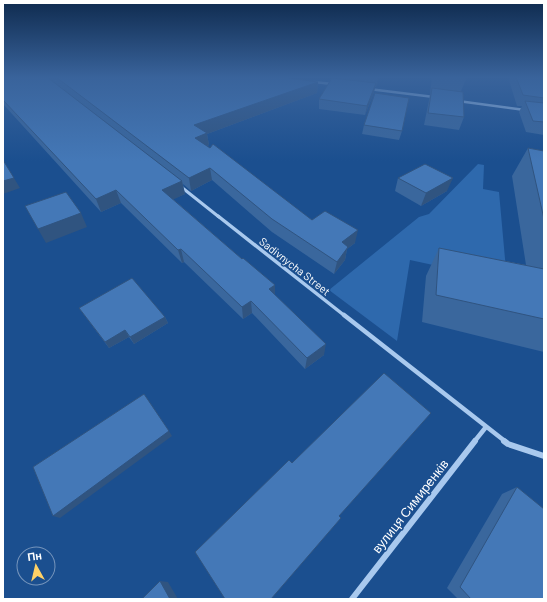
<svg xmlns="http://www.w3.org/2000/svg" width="547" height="602" viewBox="0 0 547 602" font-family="Barlow,sans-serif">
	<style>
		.green { fill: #2e69ad }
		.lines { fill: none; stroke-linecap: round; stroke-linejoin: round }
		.street-far4 { stroke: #a9c9ee; stroke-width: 2.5 }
		.street-far3 { stroke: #a9c9ee; stroke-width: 3 }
		.street-far2 { stroke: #a9c9ee; stroke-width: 3.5 }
		.street-far1 { stroke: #a9c9ee; stroke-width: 4.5 }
		.street { stroke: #a9c9ee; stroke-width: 6 }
		.wall { fill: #3a679d }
		.shaded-wall { fill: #305480 }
		.building { fill: #4478b7; stroke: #305480 }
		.labels { text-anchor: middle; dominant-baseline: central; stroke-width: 3; stroke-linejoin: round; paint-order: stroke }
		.street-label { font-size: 11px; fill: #fff; stroke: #1b4f8f }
		.near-street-label { font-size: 13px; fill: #fff; stroke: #1b4f8f }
	</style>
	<rect width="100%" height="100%" fill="#1b4f8f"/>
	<!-- green -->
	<polygon class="green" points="478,164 484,165 483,189 499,192 507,281 410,260 397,341 329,290 419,217 429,214"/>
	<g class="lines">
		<!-- street-far4 -->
		<g class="street-far4">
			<polyline points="314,82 333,84"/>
			<polyline points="369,89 434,97"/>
			<polyline points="458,101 525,110"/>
		</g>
		<!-- street-far3 -->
		<polyline class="street-far3" points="180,186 219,217"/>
		<!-- street-far2 -->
		<polyline class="street-far2" points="218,216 345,316"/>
		<!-- street-far1 -->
		<g class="street-far1">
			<polyline points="344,315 506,442"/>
			<polyline points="474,442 486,427"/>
		</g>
		<!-- street -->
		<g class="street">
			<polyline points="504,441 508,444 544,456"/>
			<polyline points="352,599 475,441"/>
		</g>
	</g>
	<!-- wall -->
	<g class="wall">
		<polygon points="3,77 281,77 318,82 317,93 207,134 209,145 207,146 312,220 355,243 347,249 345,260 334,274 272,232 212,180 191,191 183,184 185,194 173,199 242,259 275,285 275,295 324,355 305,369 252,313 243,319 184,262 182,263 121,203 101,212 3,104"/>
		<polygon points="334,77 380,77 376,87 375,87 374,92 365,115 319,109 319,99"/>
		<polygon points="432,77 467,77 461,91 464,117 459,130 424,125 429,100 430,94"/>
		<polygon points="508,77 544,77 544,135 526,132 519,112 522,106 517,106"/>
		<polygon points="364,125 402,131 399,140 362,134"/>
		<polygon points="528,148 544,151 544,352 422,322 426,276 439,248 526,265 512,176"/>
		<polygon points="398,178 447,191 421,206 395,191"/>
		<polygon points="79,308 165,317 168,323 134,344 129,337 109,348"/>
		<polygon points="517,487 544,599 458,599 447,588 502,494"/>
	</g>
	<!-- shaded-wall -->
	<g class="shaded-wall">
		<polygon points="378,77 380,77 376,87"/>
		<polygon points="318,82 317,93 207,134 209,145 197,150 195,138 194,125"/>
		<polygon points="376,83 374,92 365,115 367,106"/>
		<polygon points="3,160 20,188 3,194"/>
		<polygon points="210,168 212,180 191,191 189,178"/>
		<polygon points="453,178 447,191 421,206 426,193"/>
		<polygon points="182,181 185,194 166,203 162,190"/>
		<polygon points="116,190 121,203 101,212 96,199"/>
		<polygon points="81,213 87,227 46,243 38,229"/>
		<polygon points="358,230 355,243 347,249 345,260 334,274 342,242"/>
		<polygon points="181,249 184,262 182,263 178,250"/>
		<polygon points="275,285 275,298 269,289"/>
		<polygon points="251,301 252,313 243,319 242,307"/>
		<polygon points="165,317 168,323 134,344 130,337"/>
		<polygon points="125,330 129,337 109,348 105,342"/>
		<polygon points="326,344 324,355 305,369 307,358"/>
		<polygon points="169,431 172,436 60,518 53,516"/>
		<polygon points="160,581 168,582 178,599 170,599"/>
	</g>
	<!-- building -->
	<g class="building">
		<polygon points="3,77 47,77 182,181 162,190 242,259 243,258 275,285 269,289 326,344 307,358 251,301 242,307 181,249 178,250 116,190 96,199 3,100"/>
		<polygon points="56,77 281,77 318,82 194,125 207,133 195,138 210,148 213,144 312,220 325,211 358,230 342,242 348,247 337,262 272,219 210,168 189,178"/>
		<polygon points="516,77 544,77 544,98 523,95"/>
		<polygon points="332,78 376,83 367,106 319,99"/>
		<polygon points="432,88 463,92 464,117 428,113"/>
		<polygon points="375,93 409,98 402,131 364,125"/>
		<polygon points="525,101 544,103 544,122 533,121"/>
		<polygon points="528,148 544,151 544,219"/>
		<polygon points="3,160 14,178 3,181"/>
		<polygon points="425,164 453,178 426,193 398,178"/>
		<polygon points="66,192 81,213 38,229 25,206"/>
		<polygon points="439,248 544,269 544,319 436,295"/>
		<polygon points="132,278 165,317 130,337 125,330 105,342 79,308"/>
		<polygon points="384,373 431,413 339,516 341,518 271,599 225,599 195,552 289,460 292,463"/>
		<polygon points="144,394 169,431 53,516 33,467"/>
		<polygon points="517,487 544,509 544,599 471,599 460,587"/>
		<polygon points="160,581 170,599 142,599"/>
	</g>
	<!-- sky -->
	<linearGradient id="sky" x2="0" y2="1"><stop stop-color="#0f2b4f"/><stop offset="0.48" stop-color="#39639b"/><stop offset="1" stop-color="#39639b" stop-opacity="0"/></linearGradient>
	<rect width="547" height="161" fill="url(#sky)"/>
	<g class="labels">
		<!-- street labels -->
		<g class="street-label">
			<text transform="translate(295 266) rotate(38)">Sadivnycha Street</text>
		</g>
		<!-- near-street labels -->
		<g class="near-street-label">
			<text transform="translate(410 506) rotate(-52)">вулиця Симиренків</text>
		</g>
	</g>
	<!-- border -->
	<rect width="547" height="602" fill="none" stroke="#ffffff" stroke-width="8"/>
	<!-- north arrow -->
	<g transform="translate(36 566) rotate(352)"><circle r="19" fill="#1b4f8f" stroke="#7695bc"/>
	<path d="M0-3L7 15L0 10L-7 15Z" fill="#ffd166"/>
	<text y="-6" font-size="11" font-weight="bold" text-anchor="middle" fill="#ffffff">Пн</text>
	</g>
</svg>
